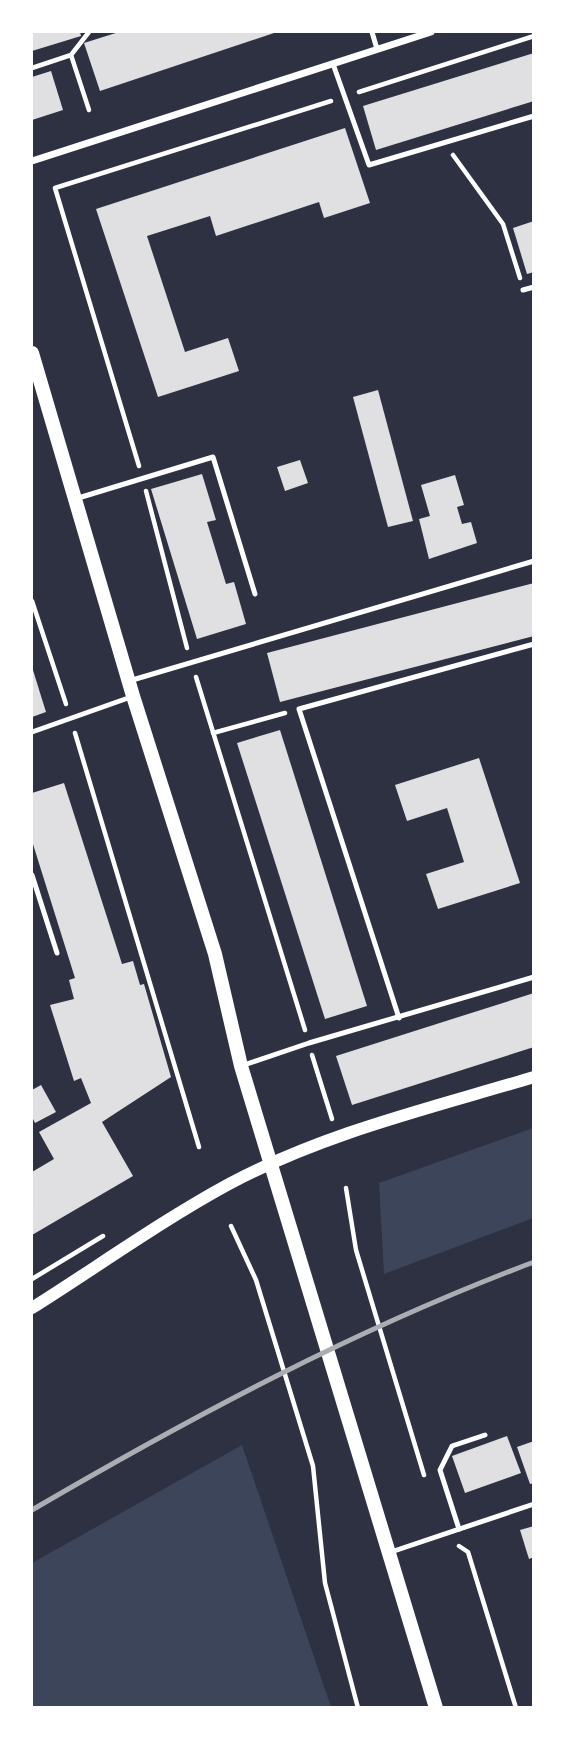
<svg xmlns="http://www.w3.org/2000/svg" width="565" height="1739" viewBox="0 0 565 1739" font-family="'Sofia Sans Condensed',sans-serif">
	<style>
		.green { fill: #3c4559 }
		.building { fill: #e0e0e3 }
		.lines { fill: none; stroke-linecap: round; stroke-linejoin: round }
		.path { stroke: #fff; stroke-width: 4.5 }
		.service { stroke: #fff; stroke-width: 5 }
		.minor { stroke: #fff; stroke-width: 7 }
		.tertiary { stroke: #fff; stroke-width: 12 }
		.secondary { stroke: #fff; stroke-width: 14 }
		.rail { stroke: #abadb3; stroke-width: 5 }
	</style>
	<rect width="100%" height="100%" fill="#2d3142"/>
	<!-- green -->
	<g class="green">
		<polygon points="533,1128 533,1218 384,1274 379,1183"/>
		<polygon points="242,1445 331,1707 32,1707 32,1563"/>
	</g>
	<!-- building -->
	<g class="building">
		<polygon points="32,32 80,32 81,36 32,51"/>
		<polygon points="119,32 277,32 100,91 84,43"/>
		<polygon points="534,53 534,101 376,150 363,106"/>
		<polygon points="51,71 63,110 32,120 32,77"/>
		<polygon points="345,128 370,203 324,218 319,202 216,236 210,216 147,236 185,352 228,338 239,371 158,397 96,209"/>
		<polygon points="534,221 534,272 527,274 513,228"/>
		<polygon points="378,390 413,521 388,527 353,397"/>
		<polygon points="300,460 308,483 285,491 277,467"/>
		<polygon points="202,474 216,520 207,522 226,584 234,582 246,624 197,639 151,489"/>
		<polygon points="455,475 464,505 457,507 462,524 471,522 477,543 429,559 419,519 430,516 421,485"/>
		<polygon points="534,583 534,636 280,702 267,653"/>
		<polygon points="32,667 46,712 32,717"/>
		<polygon points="280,730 367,1006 325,1019 237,743"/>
		<polygon points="479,758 520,883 438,909 426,874 464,862 447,808 407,821 395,785"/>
		<polygon points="64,783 122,964 133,961 140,985 144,984 171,1077 102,1122 133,1176 32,1235 32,1172 54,1159 39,1132 91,1103 81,1078 74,1081 50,1005 74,999 69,980 75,978 32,841 32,793"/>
		<polygon points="534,993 534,1047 352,1105 336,1056"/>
		<polygon points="41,1085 56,1112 35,1123 32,1117 32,1090"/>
		<polygon points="507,1436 521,1473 465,1493 452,1456"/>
		<polygon points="534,1441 534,1483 530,1484 517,1447"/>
		<polygon points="534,1526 534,1557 529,1559 520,1530"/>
	</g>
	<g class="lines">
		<!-- path -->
		<g class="path">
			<polyline points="71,55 89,110"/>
			<polyline points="32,68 71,55 89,32"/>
			<polyline points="359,92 534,36"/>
			<polyline points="453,155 503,224 520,278"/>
			<polyline points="139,466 55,188 331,101"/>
			<polyline points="146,491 187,648"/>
			<polyline points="32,601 66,704"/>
			<polyline points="196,677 305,1030"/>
			<polyline points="75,733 199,1147"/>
			<polyline points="213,733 285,713"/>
			<polyline points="312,1055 332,1119"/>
			<polyline points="346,1188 356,1250 424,1475"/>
			<polyline points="231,1226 256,1280 313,1466 325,1583 358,1708"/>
			<polyline points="32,1279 103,1236"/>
			<polyline points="459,1546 468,1552 516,1708"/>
		</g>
		<!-- service -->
		<g class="service">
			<polyline points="372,32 377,49"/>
			<polyline points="333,64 369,165 534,116"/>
			<polyline points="523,290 534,287"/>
			<polyline points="75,499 213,457 255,594"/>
			<polyline points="129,681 534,561"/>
			<polyline points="32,732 131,697"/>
			<polyline points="32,875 57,953"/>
			<polyline points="399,1018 299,709 534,644"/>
			<polyline points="244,1065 309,1043 534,977"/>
			<polyline points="459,1529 440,1470 452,1446 485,1435"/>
			<polyline points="391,1552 534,1504"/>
		</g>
		<!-- minor -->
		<polyline class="minor" points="32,161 431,32"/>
		<!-- tertiary -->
		<path class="tertiary" d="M32 1308C97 1267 161 1221 229 1184 324 1133 431 1108 534 1077"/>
		<!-- secondary -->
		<polyline class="secondary" points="32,353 133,696 215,954 241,1066 436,1708"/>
		<!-- rail -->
		<path class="rail" d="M32 1510C193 1416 358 1328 534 1262"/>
	</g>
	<!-- border -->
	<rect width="565" height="1739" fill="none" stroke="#ffffff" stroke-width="66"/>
</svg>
